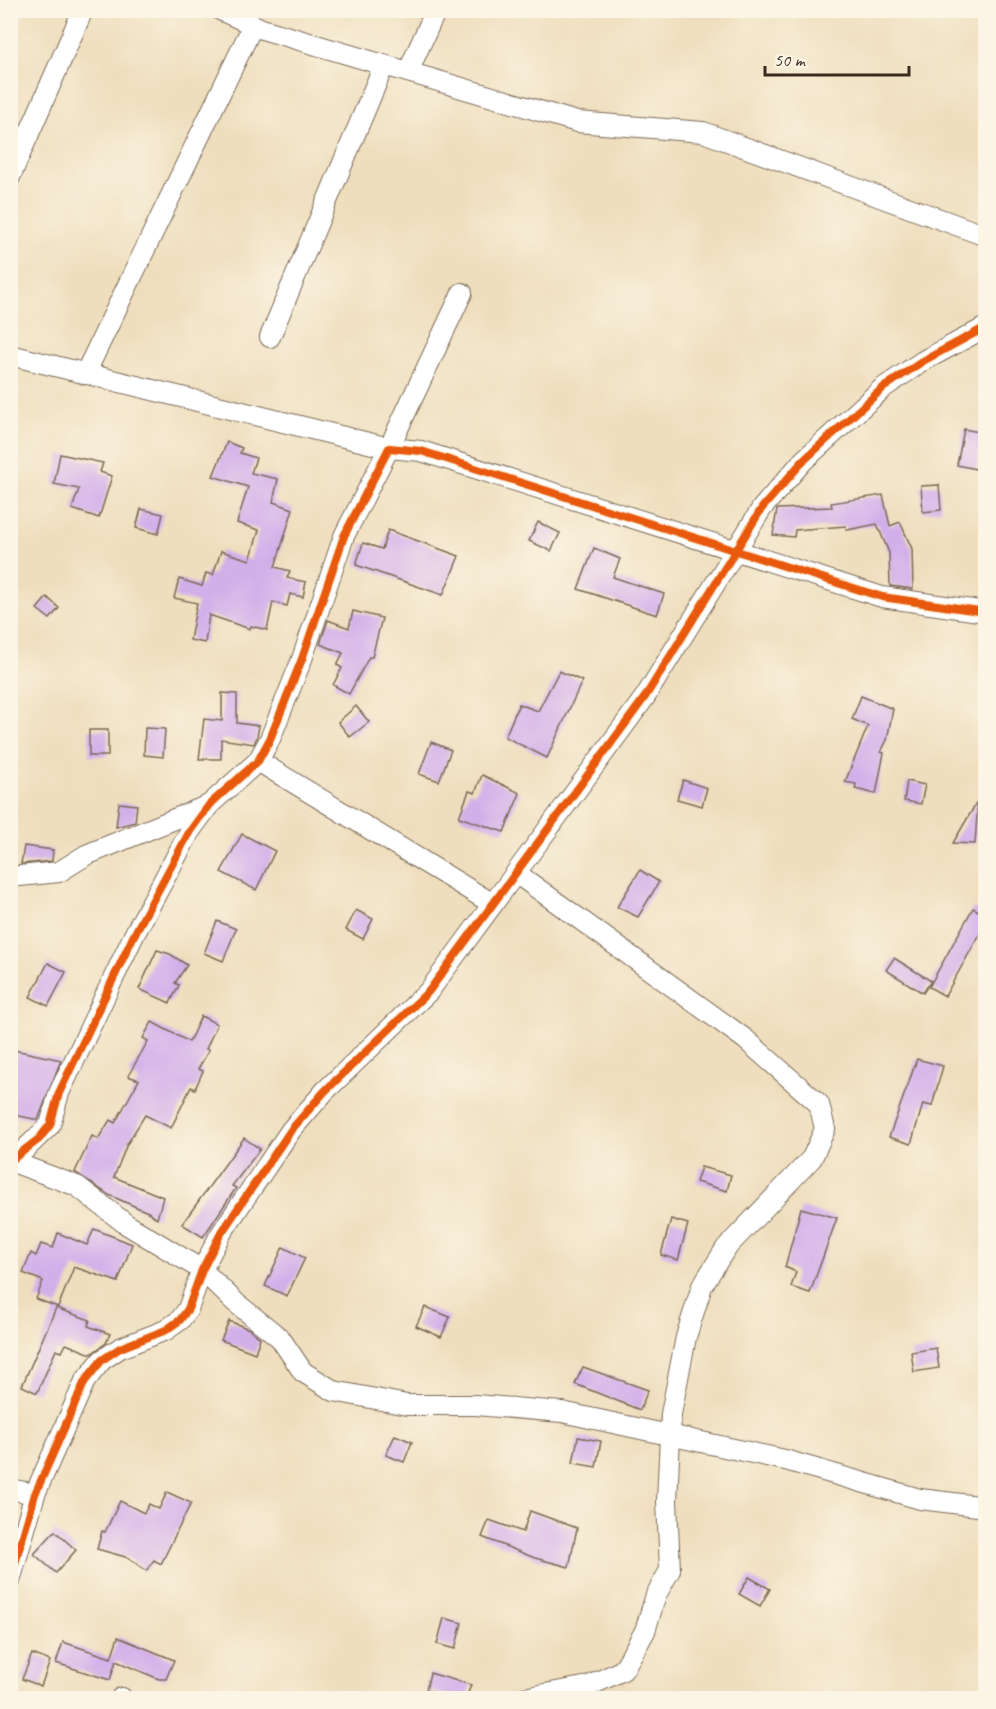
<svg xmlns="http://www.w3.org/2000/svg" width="996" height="1709" viewBox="0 0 996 1709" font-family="Caveat,sans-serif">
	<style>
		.building { fill: #d3afea }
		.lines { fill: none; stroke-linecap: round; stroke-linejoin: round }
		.minor-casing { stroke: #7a6956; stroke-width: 22 }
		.minor { stroke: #fff; stroke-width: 20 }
		.cycleway-casing { stroke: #fcf5e5; stroke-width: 11 }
		.cycleway { stroke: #e8590c; stroke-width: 8 }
	</style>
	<rect width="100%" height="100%" fill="#fcf5e5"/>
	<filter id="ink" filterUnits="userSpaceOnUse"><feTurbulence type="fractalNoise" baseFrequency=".0167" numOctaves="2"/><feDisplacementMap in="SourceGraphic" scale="12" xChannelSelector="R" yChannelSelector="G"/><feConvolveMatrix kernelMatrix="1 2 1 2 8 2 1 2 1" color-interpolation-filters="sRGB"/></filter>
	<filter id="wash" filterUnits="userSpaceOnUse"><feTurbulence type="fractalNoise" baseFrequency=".008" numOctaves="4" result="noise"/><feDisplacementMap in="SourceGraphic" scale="24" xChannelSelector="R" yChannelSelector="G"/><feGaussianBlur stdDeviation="1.35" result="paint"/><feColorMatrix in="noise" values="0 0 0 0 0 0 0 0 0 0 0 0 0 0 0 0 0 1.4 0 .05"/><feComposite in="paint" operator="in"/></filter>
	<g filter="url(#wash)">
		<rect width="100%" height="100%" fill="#eedebd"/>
		<g id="blocks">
			<!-- building -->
			<g class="building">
				<polygon points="964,429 984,433 976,469 957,465"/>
				<polygon points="227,442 242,448 240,453 256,458 251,473 278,479 273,502 293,509 275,567 290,571 287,578 306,582 303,597 290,594 287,606 273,602 267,630 251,626 250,629 209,615 205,643 190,640 197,603 174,598 179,579 202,586 206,573 213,575 221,551 250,560 259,530 237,523 248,487 213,476"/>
				<polygon points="60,454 103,463 100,472 112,476 99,518 72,509 79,489 54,484"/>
				<polygon points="939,485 941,510 923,512 921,486"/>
				<polygon points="883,495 890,526 900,522 912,549 913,589 890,586 889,553 877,524 847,530 846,526 795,530 794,537 773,535 777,509 832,507 831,503"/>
				<polygon points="141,509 163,514 158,534 136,528"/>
				<polygon points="538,522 560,533 551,551 529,541"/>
				<polygon points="388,530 459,556 443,595 356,565 363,543 382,549"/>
				<polygon points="594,548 620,559 613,577 664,594 657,615 578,589"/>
				<polygon points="47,597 59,608 50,619 37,609"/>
				<polygon points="353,611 382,618 372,657 369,657 349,694 333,685 342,668 337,665 343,653 320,644 328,620 349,628"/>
				<polygon points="559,671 582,681 547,758 505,737 519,704 538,711"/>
				<polygon points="222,693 237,694 237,723 259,726 257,737 254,744 221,739 221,759 199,759 204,719 222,721"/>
				<polygon points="861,696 893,709 887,740 881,752 884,753 876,794 855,789 856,784 845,782 868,726 852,719"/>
				<polygon points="356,706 369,722 350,737 338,722"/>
				<polygon points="145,728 165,729 163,757 144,755"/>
				<rect x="89" y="730" width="19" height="26"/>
				<polygon points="431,742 451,750 439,781 419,774"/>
				<polygon points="482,775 520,793 504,832 459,817 469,791 475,793"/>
				<polygon points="683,780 707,788 702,806 677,799"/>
				<polygon points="907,781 925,785 921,804 904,801"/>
				<polygon points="978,800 975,844 953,843"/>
				<polygon points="119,803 137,805 135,822 116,827"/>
				<polygon points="242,834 275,851 256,890 221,872"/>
				<polygon points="24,846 53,850 52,861 21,864"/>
				<polygon points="640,870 659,882 638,917 617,907"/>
				<polygon points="973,908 986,915 986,923 945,996 929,987"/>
				<polygon points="356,910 373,919 363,939 346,930"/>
				<polygon points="217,921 236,929 223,961 204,953"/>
				<polygon points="157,950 170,954 187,965 175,983 179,985 170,1003 139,989"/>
				<polygon points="894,958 931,981 923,993 886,970"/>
				<polygon points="48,963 66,972 48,1006 30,997"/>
				<polygon points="201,1016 217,1024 206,1049 209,1050 198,1069 203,1071 195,1089 191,1087 171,1128 145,1115 127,1144 114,1177 163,1197 157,1219 150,1213 109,1195 75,1172 92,1136 98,1139 110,1120 115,1123 139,1080 128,1076 148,1041 143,1038 152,1022 189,1042"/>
				<polygon points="10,1049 61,1060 38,1120 10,1114"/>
				<polygon points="917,1059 943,1066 932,1106 923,1104 911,1144 889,1137"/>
				<polygon points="244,1138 260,1149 232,1186 236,1188 203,1237 182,1224"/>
				<polygon points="701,1167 731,1175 727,1191 696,1182"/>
				<polygon points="801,1208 837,1218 810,1293 791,1287 796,1272 785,1267"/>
				<polygon points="671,1219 688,1224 678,1260 661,1255"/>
				<polygon points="94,1229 132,1244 118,1282 74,1267 58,1307 36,1299 43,1281 23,1273 31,1253 36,1256 41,1244 53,1248 58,1233 87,1245"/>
				<polygon points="283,1247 305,1258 287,1296 265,1286"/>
				<polygon points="425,1307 450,1317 441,1337 416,1326"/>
				<polygon points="56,1308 90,1320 88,1326 110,1334 106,1343 91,1354 66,1344 62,1352 56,1350 37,1393 22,1386"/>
				<polygon points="229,1321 249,1329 260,1338 255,1353 221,1340"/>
				<polygon points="936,1348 939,1368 914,1372 911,1352"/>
				<polygon points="583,1367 648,1390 640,1410 575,1384"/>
				<polygon points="395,1435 412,1442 404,1462 386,1455"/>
				<polygon points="578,1437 601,1441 596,1467 573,1463"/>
				<polygon points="167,1492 191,1503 161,1564 154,1560 146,1571 129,1558 97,1549 102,1531 105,1532 120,1501 144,1513 149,1504 159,1509"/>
				<polygon points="530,1511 577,1528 569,1567 535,1558 482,1537 489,1520 523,1532"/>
				<polygon points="55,1531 76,1550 56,1573 34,1554"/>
				<polygon points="749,1577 770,1589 760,1606 739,1594"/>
				<polygon points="444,1618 462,1623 455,1649 437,1644"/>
				<polygon points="118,1637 174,1660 166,1679 159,1679 116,1661 110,1680 56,1663 63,1642 111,1658"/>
				<polygon points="32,1654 50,1661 41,1686 22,1679"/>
				<polygon points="430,1673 471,1685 466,1698 454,1698 426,1690"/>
			</g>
		</g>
	</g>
	<g filter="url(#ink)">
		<use href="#blocks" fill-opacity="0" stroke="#7a6956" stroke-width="1.5"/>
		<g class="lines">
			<defs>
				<g id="minor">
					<polyline points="220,10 262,29 577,122 703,132 986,236"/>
					<polyline points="408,72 436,10"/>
					<polyline points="10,177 83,10"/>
					<polyline points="270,337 384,65"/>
					<polyline points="10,355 389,448 462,293"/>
					<polyline points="85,374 253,25"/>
					<polyline points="258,761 493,904"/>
					<polyline points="516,873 745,1039 819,1104 825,1129 812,1158 726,1248 702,1286 686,1337 671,1414 667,1501 670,1570 656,1595 645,1631 623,1670 589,1686 523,1698"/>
					<polyline points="10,877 59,872 86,855 209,805"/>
					<polyline points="10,1161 77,1186 126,1224 202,1270 236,1303 280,1338 303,1372 334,1391 407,1405 475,1405 562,1412 785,1460 920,1499 986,1507"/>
					<polyline points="13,1161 50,1125 59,1093 134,935 190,831 209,805 258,761 270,739 302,659 344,536 389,448 421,451 882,597 986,612"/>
					<polyline points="10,1489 35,1494"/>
					<polyline points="10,1581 35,1494 85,1381 102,1360 120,1348 166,1330 180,1320 188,1309 202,1270 220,1235 291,1130 325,1091 429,991 645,697 762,508 803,461 883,388 923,361 986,327"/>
					<polyline points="121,1698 122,1698"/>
				</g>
			</defs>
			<!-- minor casing -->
			<use href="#minor" class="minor-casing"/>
			<!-- minor -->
			<use href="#minor" class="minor"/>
			<defs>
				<g id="cycleway">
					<polyline points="10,1161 39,1139 50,1125 59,1093 134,935 190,831 209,805 258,761 270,739 302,659 344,536 389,448 421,451 882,597 986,612"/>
					<polyline points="10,1581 35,1494 85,1381 102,1360 120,1348 166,1330 180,1320 188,1309 202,1270 220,1235 291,1130 325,1091 429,991 645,697 762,508 803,461 883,388 923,361 986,327"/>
				</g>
			</defs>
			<!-- cycleway casing -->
			<use href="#cycleway" class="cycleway-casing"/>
			<!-- cycleway -->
			<use href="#cycleway" class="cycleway"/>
		</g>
	</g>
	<!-- margin -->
	<rect width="996" height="1709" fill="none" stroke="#fcf5e5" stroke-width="36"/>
	<!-- scale -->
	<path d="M765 66v9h144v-9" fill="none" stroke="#3b2a1e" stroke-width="3"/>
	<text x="774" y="66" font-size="18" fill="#3b2a1e" stroke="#fcf5e5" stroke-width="4.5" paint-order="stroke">50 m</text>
</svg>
